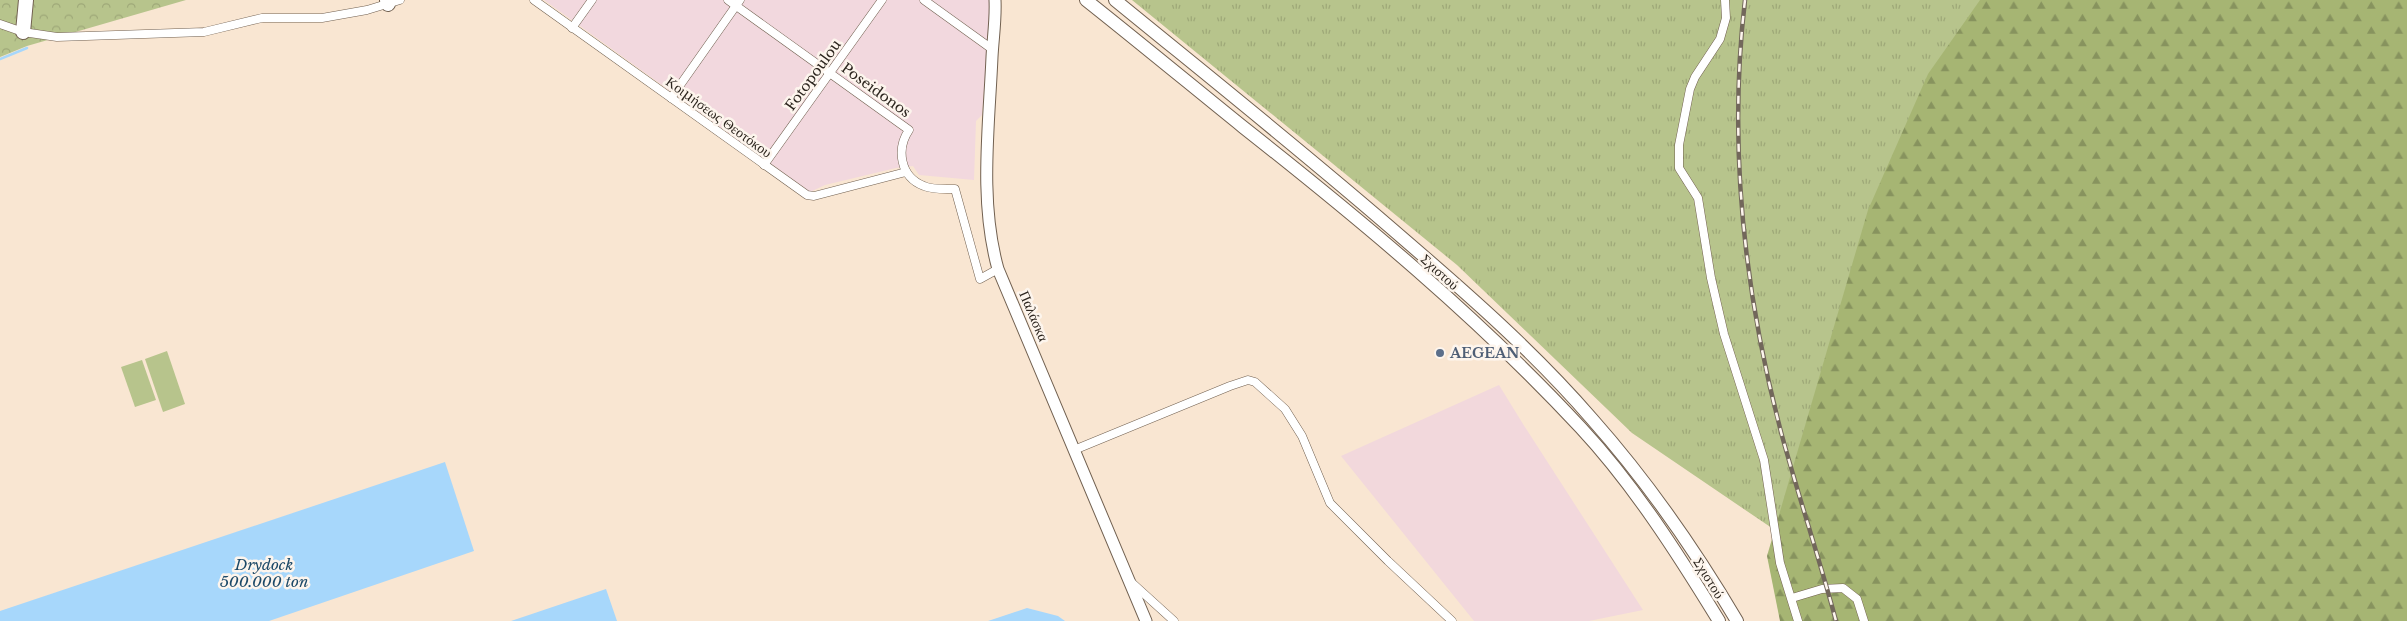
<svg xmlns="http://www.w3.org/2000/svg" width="2407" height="621" viewBox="0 0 2407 621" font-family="'Libre Baskerville',serif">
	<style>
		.commercial { fill: #f2d8de }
		.industrial { fill: #f2d8dc }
		.grass { fill: url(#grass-tufts) }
		.forest { fill: url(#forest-firs) }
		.park { fill: url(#park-crowns) }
		.pitch { fill: #b7c48c }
		.water { fill: #a7d7fb }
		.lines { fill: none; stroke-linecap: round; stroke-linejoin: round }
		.stream { stroke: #a7d7fb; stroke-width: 2.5 }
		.street-casing { stroke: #716050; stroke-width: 9 }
		.secondary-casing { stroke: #716050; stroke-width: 13 }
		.primary-casing { stroke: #716050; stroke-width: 14 }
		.highway-casing { stroke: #716050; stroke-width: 16 }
		.street { stroke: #fff; stroke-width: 8 }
		.secondary { stroke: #fff; stroke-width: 11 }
		.primary { stroke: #fff; stroke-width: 12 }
		.highway { stroke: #fff; stroke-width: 14 }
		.rail-casing { stroke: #72675b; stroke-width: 4.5 }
		.rail { stroke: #fdf5ed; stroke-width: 2.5; stroke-dasharray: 8; stroke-linecap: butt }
		.service-dot { fill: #5c6f8a; stroke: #fdf5ed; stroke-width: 2 }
		.labels { text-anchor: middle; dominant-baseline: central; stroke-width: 5; stroke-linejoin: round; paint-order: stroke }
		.street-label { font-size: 14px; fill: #2c251e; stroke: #fdf5ed }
		.service-label { font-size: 14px; font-weight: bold; fill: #4e5e75; stroke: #fdf5ed; text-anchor: start }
		.water-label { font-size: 15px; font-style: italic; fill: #1c4968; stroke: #fdf5ed }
	</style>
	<defs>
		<pattern id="grass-tufts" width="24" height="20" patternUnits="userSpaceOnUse" patternTransform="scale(1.25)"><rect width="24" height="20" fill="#b7c48c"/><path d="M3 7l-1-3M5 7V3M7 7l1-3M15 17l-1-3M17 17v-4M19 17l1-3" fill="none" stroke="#9ea878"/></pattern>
		<pattern id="forest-firs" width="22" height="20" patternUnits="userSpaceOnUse" patternTransform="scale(1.25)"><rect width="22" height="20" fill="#a6b573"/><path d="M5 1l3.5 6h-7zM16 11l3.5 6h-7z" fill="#87935e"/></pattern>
		<pattern id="park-crowns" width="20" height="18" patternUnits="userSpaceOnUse" patternTransform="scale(1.25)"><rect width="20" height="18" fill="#b7c48c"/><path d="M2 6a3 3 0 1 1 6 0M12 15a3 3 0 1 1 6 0" fill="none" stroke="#9ea878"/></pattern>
	</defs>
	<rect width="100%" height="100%" fill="#f9e6d2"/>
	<!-- commercial -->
	<polygon class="commercial" points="544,0 991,0 982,115 976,121 974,180 919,175 913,166 896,168 825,185 810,192"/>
	<!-- industrial -->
	<polygon class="industrial" points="1499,385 1523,424 1643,610 1589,621 1474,621 1341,456"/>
	<!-- grass -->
	<polygon class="grass" points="1132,0 2407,0 2407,621 1835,571 1632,433 1457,265"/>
	<!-- forest -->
	<polygon class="forest" points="1980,0 2407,0 2407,621 1780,621 1767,556 1868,210 1928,74"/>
	<!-- park -->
	<polygon class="park" points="0,0 186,0 27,46 0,57"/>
	<!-- pitch -->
	<g class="pitch">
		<polygon points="167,351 185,404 163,412 145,359"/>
		<polygon points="142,360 156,400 135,407 121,367"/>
	</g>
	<!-- water -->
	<g class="water">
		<polygon points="445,462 474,551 269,621 0,621 0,611"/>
		<polygon points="606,589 617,621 511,621"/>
		<polygon points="1027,608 1058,616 1065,621 988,621"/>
	</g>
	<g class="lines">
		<!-- stream -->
		<polyline class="stream" points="0,59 27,48"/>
		<defs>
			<g id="street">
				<polyline points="534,0 807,195 814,196 906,172"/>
				<path d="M728 0 909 130C896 149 900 177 924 186 933 190 945 189 955 189L980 279 998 269"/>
				<polyline points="924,0 992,49"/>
				<polyline points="1725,0 1726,18 1720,39 1695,77 1690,89 1679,145 1679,168 1698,198 1711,278 1724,334 1764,460 1780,563 1798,621"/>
				<polyline points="0,24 23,32 57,37 204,32 262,18 322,18 367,10 400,0"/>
				<polyline points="572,28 592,0"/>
				<polyline points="671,98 740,0"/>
				<polyline points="764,165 882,0"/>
				<polyline points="1074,450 1230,386 1248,380 1255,382 1285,409 1302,436 1330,503 1388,561 1452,621"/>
				<polyline points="1131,582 1174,621"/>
				<polyline points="1792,598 1822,589 1843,588 1857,599 1864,621"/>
			</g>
			<path id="secondary" d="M995 0C996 19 993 38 992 57 989 127 979 201 998 269L1146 621"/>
			<g id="primary">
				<path d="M1086 0C1139 42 1191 85 1243 127 1361 220 1478 317 1581 428 1634 485 1678 554 1719 621"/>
				<path d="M1115 0C1213 80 1311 158 1406 241 1471 297 1536 354 1592 419 1647 481 1695 550 1737 621"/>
			</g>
			<g id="highway">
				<polyline points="387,0 388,4"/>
				<polyline points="23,32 26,0"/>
			</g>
		</defs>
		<!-- street casing -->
		<use href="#street" class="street-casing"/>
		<!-- secondary casing -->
		<use href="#secondary" class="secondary-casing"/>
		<!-- primary casing -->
		<use href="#primary" class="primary-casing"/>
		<!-- highway casing -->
		<use href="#highway" class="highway-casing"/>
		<!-- street -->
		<use href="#street" class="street"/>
		<!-- secondary -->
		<use href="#secondary" class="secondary"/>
		<!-- primary -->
		<use href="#primary" class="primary"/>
		<!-- highway -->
		<use href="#highway" class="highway"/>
		<defs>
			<path id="rail" d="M1745 0C1728 144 1744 291 1781 432 1798 495 1819 557 1836 621"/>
		</defs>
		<!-- rail casing -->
		<use href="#rail" class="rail-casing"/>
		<!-- rail -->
		<use href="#rail" class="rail"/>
	</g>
	<!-- markers -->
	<circle class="service-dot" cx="1440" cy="353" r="5"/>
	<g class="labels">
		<!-- street labels -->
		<g class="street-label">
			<text transform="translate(813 75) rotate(-54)">Fotopoulou</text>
			<text transform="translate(876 90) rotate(36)">Poseidonos</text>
			<text transform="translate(719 117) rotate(36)">Κοιμήσεως Θεοτόκου</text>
			<text transform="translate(1440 272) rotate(42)">Σχιστού</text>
			<text transform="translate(1034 316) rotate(67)">Παλάσκα</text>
			<text transform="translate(1709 578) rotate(58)">Σχιστού</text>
		</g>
		<!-- service labels -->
		<g class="service-label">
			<text x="1450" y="353">AEGEAN</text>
		</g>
		<!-- water labels -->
		<g class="water-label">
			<text x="264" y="564">Drydock<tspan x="264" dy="17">500.000 ton</tspan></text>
		</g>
	</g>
</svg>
